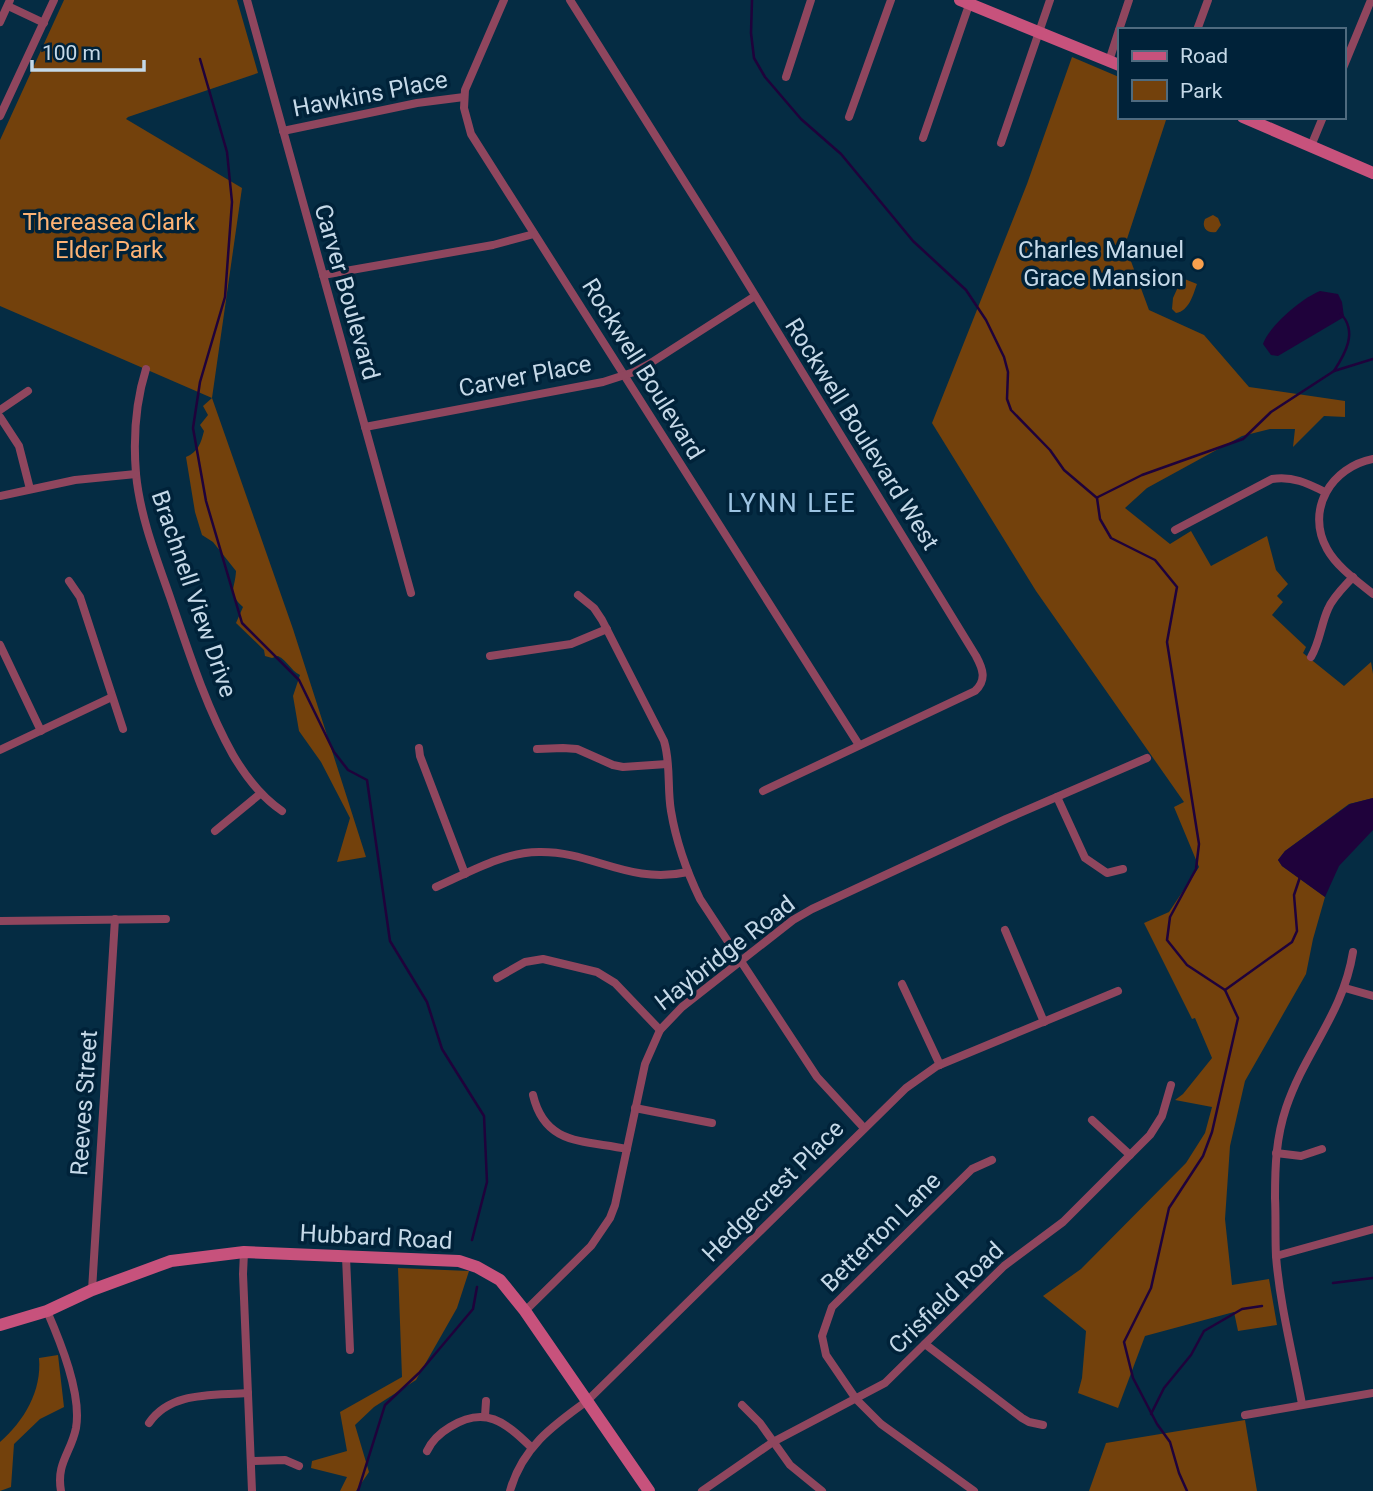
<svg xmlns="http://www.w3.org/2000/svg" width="1373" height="1491" viewBox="0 0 1373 1491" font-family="Roboto,sans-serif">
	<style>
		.green { fill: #73410c }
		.water { fill: #1f023b }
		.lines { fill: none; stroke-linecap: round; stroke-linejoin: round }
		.stream { stroke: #1f023b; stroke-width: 2.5 }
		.street { stroke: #8f465e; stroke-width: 8 }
		.secondary { stroke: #c7527c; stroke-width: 12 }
		.poi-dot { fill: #f9a04d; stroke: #002239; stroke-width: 2.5 }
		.labels { text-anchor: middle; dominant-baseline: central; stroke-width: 7; stroke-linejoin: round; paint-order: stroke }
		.street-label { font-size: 24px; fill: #c5d9e8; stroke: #002239 }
		.park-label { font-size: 24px; fill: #fdb374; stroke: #002239 }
		.poi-label { font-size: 24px; fill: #c5d9e8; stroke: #002239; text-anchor: end }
		.neighbourhood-label { font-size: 26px; letter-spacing: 2px; fill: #9dc4e2; stroke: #002239 }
	</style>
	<rect width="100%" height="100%" fill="#052c43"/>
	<!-- green -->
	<g class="green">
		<path d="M64 0H237L258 73 128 117 126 119 242 188 212 398 293 629 366 857 337 862 350 818 321 762 299 731 293 696 300 675C290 670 288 661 278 656L272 658 265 656 264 650 236 623 243 607C227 592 235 590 236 571L213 542 202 535 195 512 186 457C198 452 201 443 204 431L200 425 208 415 203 406 212 398 0 306V140Z"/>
		<polygon points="1072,57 1119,77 1119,117 1167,117 1125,245 1149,310 1204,335 1249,387 1345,401 1345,417 1324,416 1293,447 1295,429 1270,429 1242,436 1147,488 1125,508 1170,544 1191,531 1211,566 1267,536 1276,570 1288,584 1277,596 1283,602 1272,615 1306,647 1303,653 1344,686 1371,662 1373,674 1373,798 1349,804 1285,851 1278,860 1282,866 1325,897 1313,939 1306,974 1245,1081 1230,1146 1225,1219 1232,1285 1269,1279 1277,1325 1238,1331 1234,1312 1145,1336 1118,1408 1078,1393 1082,1378 1086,1331 1043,1296 1081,1269 1186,1163 1205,1133 1212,1107 1175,1100 1183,1094 1212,1058 1195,1018 1192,1019 1144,923 1169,912 1199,867 1174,807 1184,802 1036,591 932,423 1027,184"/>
		<path d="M1213 215 1218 218 1221 225 1216 232C1207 234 1201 227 1205 219Z"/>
		<path d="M1182 278 1197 284C1193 295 1189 311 1176 313L1172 309 1173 298Z"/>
		<polygon points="398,1268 469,1271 457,1308 416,1380 374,1407 355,1425 369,1472 356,1491 340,1491 347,1477 311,1468 312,1461 347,1451 340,1412 402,1377"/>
		<path d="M58 1355 64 1407 40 1419 14 1444 11 1487 0 1491V1442C24 1421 42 1391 39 1358Z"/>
		<polygon points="1245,1420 1257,1491 1089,1491 1106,1443"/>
	</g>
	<!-- water -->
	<g class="water">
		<path d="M1320 291 1338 294 1342 302 1344 317 1278 356 1271 355 1263 344C1269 326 1302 298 1320 291Z"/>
		<polygon points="1373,798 1373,830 1339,866 1325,897 1282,866 1278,860 1285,851 1350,804"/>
	</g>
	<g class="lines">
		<!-- stream -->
		<g class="stream">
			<polyline points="752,0 751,33 754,58 765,77 801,119 841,154 913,241 966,290 986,320 1004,357 1008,372 1007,399 1011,410 1050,450 1064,470 1097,498 1100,519 1111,538 1155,560 1177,587 1167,642 1199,844 1196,869 1170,917 1167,940 1187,965 1225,990 1238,1018 1212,1132 1203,1156 1169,1208 1151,1288 1124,1342 1133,1378 1157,1424 1170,1442 1179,1473 1187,1491"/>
			<polyline points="200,59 227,152 232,202 225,297 200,382 193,428 206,501 242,623 299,680 334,752 348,770 367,780 390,941 427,1002 442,1049 484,1116 487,1182 472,1240"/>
			<path d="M1334 371C1345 354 1358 332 1341 314"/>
			<polyline points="1098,497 1142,475 1243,439 1271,412 1334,371 1373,359"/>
			<polyline points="1225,990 1292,942 1297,931 1294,895 1300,877"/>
			<polyline points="1333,1283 1373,1278"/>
			<polyline points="1151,1414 1164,1388 1191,1355 1204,1331 1242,1309 1262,1306"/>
			<polyline points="358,1491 385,1405 419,1373 473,1309 477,1287"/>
		</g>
		<!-- street -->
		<g class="street">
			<polyline points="247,0 411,593"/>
			<polyline points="504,0 465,90 464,108 471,134 859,745"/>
			<path d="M570 0 723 243 976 656C983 669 987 680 975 691L763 791"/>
			<polyline points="8,6 44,23"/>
			<polyline points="0,22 10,0"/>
			<polyline points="1119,30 1129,0"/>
			<polyline points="1197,30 1208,0"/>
			<polyline points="1109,61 1119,30"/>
			<polyline points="1343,68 1371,0"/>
			<polyline points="786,77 811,0"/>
			<polyline points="0,116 54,0"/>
			<polyline points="849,117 891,0"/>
			<polyline points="283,131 417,103 464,97"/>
			<polyline points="923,138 970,2"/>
			<polyline points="1001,143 1050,0"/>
			<polyline points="1311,146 1323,117"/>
			<polyline points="323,275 493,245 534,234"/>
			<path d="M146 369C135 404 133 437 136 474 140 516 156 557 170 597 188 650 206 707 233 755 246 777 261 797 282 811"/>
			<polyline points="0,410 28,391"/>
			<polyline points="0,417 19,446 30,489"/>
			<polyline points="365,427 603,382 634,372 649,364 755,296"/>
			<path d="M1373 459C1332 467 1305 509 1327 549 1337 567 1357 581 1373 594"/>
			<polyline points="0,496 75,480 136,474"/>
			<path d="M1175 530 1272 479C1293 476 1307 483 1325 492"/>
			<polyline points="69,581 80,597 123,729"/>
			<path d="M578 595 594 608 602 620 664 741C671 764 667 788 671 811 676 841 687 872 700 899L817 1077 864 1128"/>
			<polyline points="0,645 41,731"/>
			<polyline points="490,656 571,644 607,629"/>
			<path d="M1311 657C1320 642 1321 624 1328 609 1333 597 1344 587 1353 577"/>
			<polyline points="419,748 420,756 465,874"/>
			<polyline points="537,749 563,748 577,749 613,765 623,767 667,764"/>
			<polyline points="0,750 112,697"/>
			<polyline points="1057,797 1085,858 1107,873 1123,869"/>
			<polyline points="215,831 260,794"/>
			<path d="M436 887C468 873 503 852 539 852 593 851 628 885 688 872"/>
			<polyline points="0,921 166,919"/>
			<polyline points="1005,930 1044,1022"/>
			<polyline points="497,978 525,962 543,959 597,972 615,983 660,1030"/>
			<polyline points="902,984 940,1065"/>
			<polyline points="1345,988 1373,996"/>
			<path d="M533 1095C545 1146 584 1140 627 1149"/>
			<polyline points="635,1108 712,1123"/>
			<polyline points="1092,1120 1130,1155"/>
			<polyline points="1276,1153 1301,1156 1322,1149"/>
			<polyline points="244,1252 243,1274 252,1491"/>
			<polyline points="1276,1256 1373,1229"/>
			<polyline points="346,1257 350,1350"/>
			<polyline points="92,1290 115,919"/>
			<path d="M47 1311C60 1341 82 1394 76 1428 71 1453 56 1463 61 1491"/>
			<polyline points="525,1311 591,1246 610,1218 615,1205 645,1064 660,1030 682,1007 793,920 812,909 1006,819 1147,758"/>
			<polyline points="925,1344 1022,1418 1029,1422 1043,1425"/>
			<path d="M1302 1404C1293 1355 1280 1306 1276 1256 1275 1237 1276 1217 1275 1198 1275 1166 1276 1138 1286 1108 1305 1051 1343 1014 1353 952"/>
			<polyline points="742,1405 760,1423 790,1465 822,1491"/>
			<polyline points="1245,1415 1373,1393"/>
			<polyline points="485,1416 486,1401"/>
			<path d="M149 1423C171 1391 213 1396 248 1393"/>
			<path d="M427 1451C432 1440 440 1433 450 1427 485 1405 505 1422 531 1447"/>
			<polyline points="251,1461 285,1460 299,1466"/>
			<path d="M510 1491C522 1448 552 1426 587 1401L906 1088 937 1066 1118 991"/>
			<polyline points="702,1491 773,1442 885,1383 1004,1266 1063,1222 1150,1135 1162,1116 1171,1085"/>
			<polyline points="974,1491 881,1424 856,1399 826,1355 822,1336 832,1307 972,1169 992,1160"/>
		</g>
		<!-- secondary -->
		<g class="secondary">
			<polyline points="960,0 1119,65"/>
			<polyline points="1243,117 1373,173"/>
			<polyline points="0,1325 47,1311 92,1290 171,1261 244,1252 459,1261 477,1267 500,1280 525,1311 649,1491"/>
		</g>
	</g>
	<!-- markers -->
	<circle class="poi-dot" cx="1198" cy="264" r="7"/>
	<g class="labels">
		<!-- street labels -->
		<g class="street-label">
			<text transform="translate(370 94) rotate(-11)">Hawkins Place</text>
			<text transform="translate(347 292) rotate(74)">Carver Boulevard</text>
			<text transform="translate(643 369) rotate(58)">Rockwell Boulevard</text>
			<text transform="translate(525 376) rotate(-11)">Carver Place</text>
			<text transform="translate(862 434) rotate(58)">Rockwell Boulevard West</text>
			<text transform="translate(194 594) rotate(71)">Brachnell View Drive</text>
			<text transform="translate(725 953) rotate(-38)">Haybridge Road</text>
			<text transform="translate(84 1103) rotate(-86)">Reeves Street</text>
			<text transform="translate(773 1191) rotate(-45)">Hedgecrest Place</text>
			<text transform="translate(881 1232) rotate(-45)">Betterton Lane</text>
			<text transform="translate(376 1237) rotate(3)">Hubbard Road</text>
			<text transform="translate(946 1298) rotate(-44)">Crisfield Road</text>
		</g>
		<!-- park labels -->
		<g class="park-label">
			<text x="109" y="222">Thereasea Clark<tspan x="109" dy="28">Elder Park</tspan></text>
		</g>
		<!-- poi labels -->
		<g class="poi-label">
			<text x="1184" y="250">Charles Manuel<tspan x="1184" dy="28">Grace Mansion</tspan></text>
		</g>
		<!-- neighbourhood labels -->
		<g class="neighbourhood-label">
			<text x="792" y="503">LYNN LEE</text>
		</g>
	</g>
	<!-- legend -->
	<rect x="1118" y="28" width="228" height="91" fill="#002239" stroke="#4f6b7f" stroke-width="2"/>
	<rect x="1132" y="51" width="35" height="10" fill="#c7527c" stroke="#4f6b7f" stroke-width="2"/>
	<text x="1180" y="63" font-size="21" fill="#c5d9e8">Road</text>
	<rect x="1132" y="80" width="35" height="21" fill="#73410c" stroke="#4f6b7f" stroke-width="2"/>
	<text x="1180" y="98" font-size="21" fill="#c5d9e8">Park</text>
	<!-- scale -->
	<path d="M32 60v10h112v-10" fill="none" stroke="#c5d9e8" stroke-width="3.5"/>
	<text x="42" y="60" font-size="21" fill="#c5d9e8" stroke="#002239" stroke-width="5" paint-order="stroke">100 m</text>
</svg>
